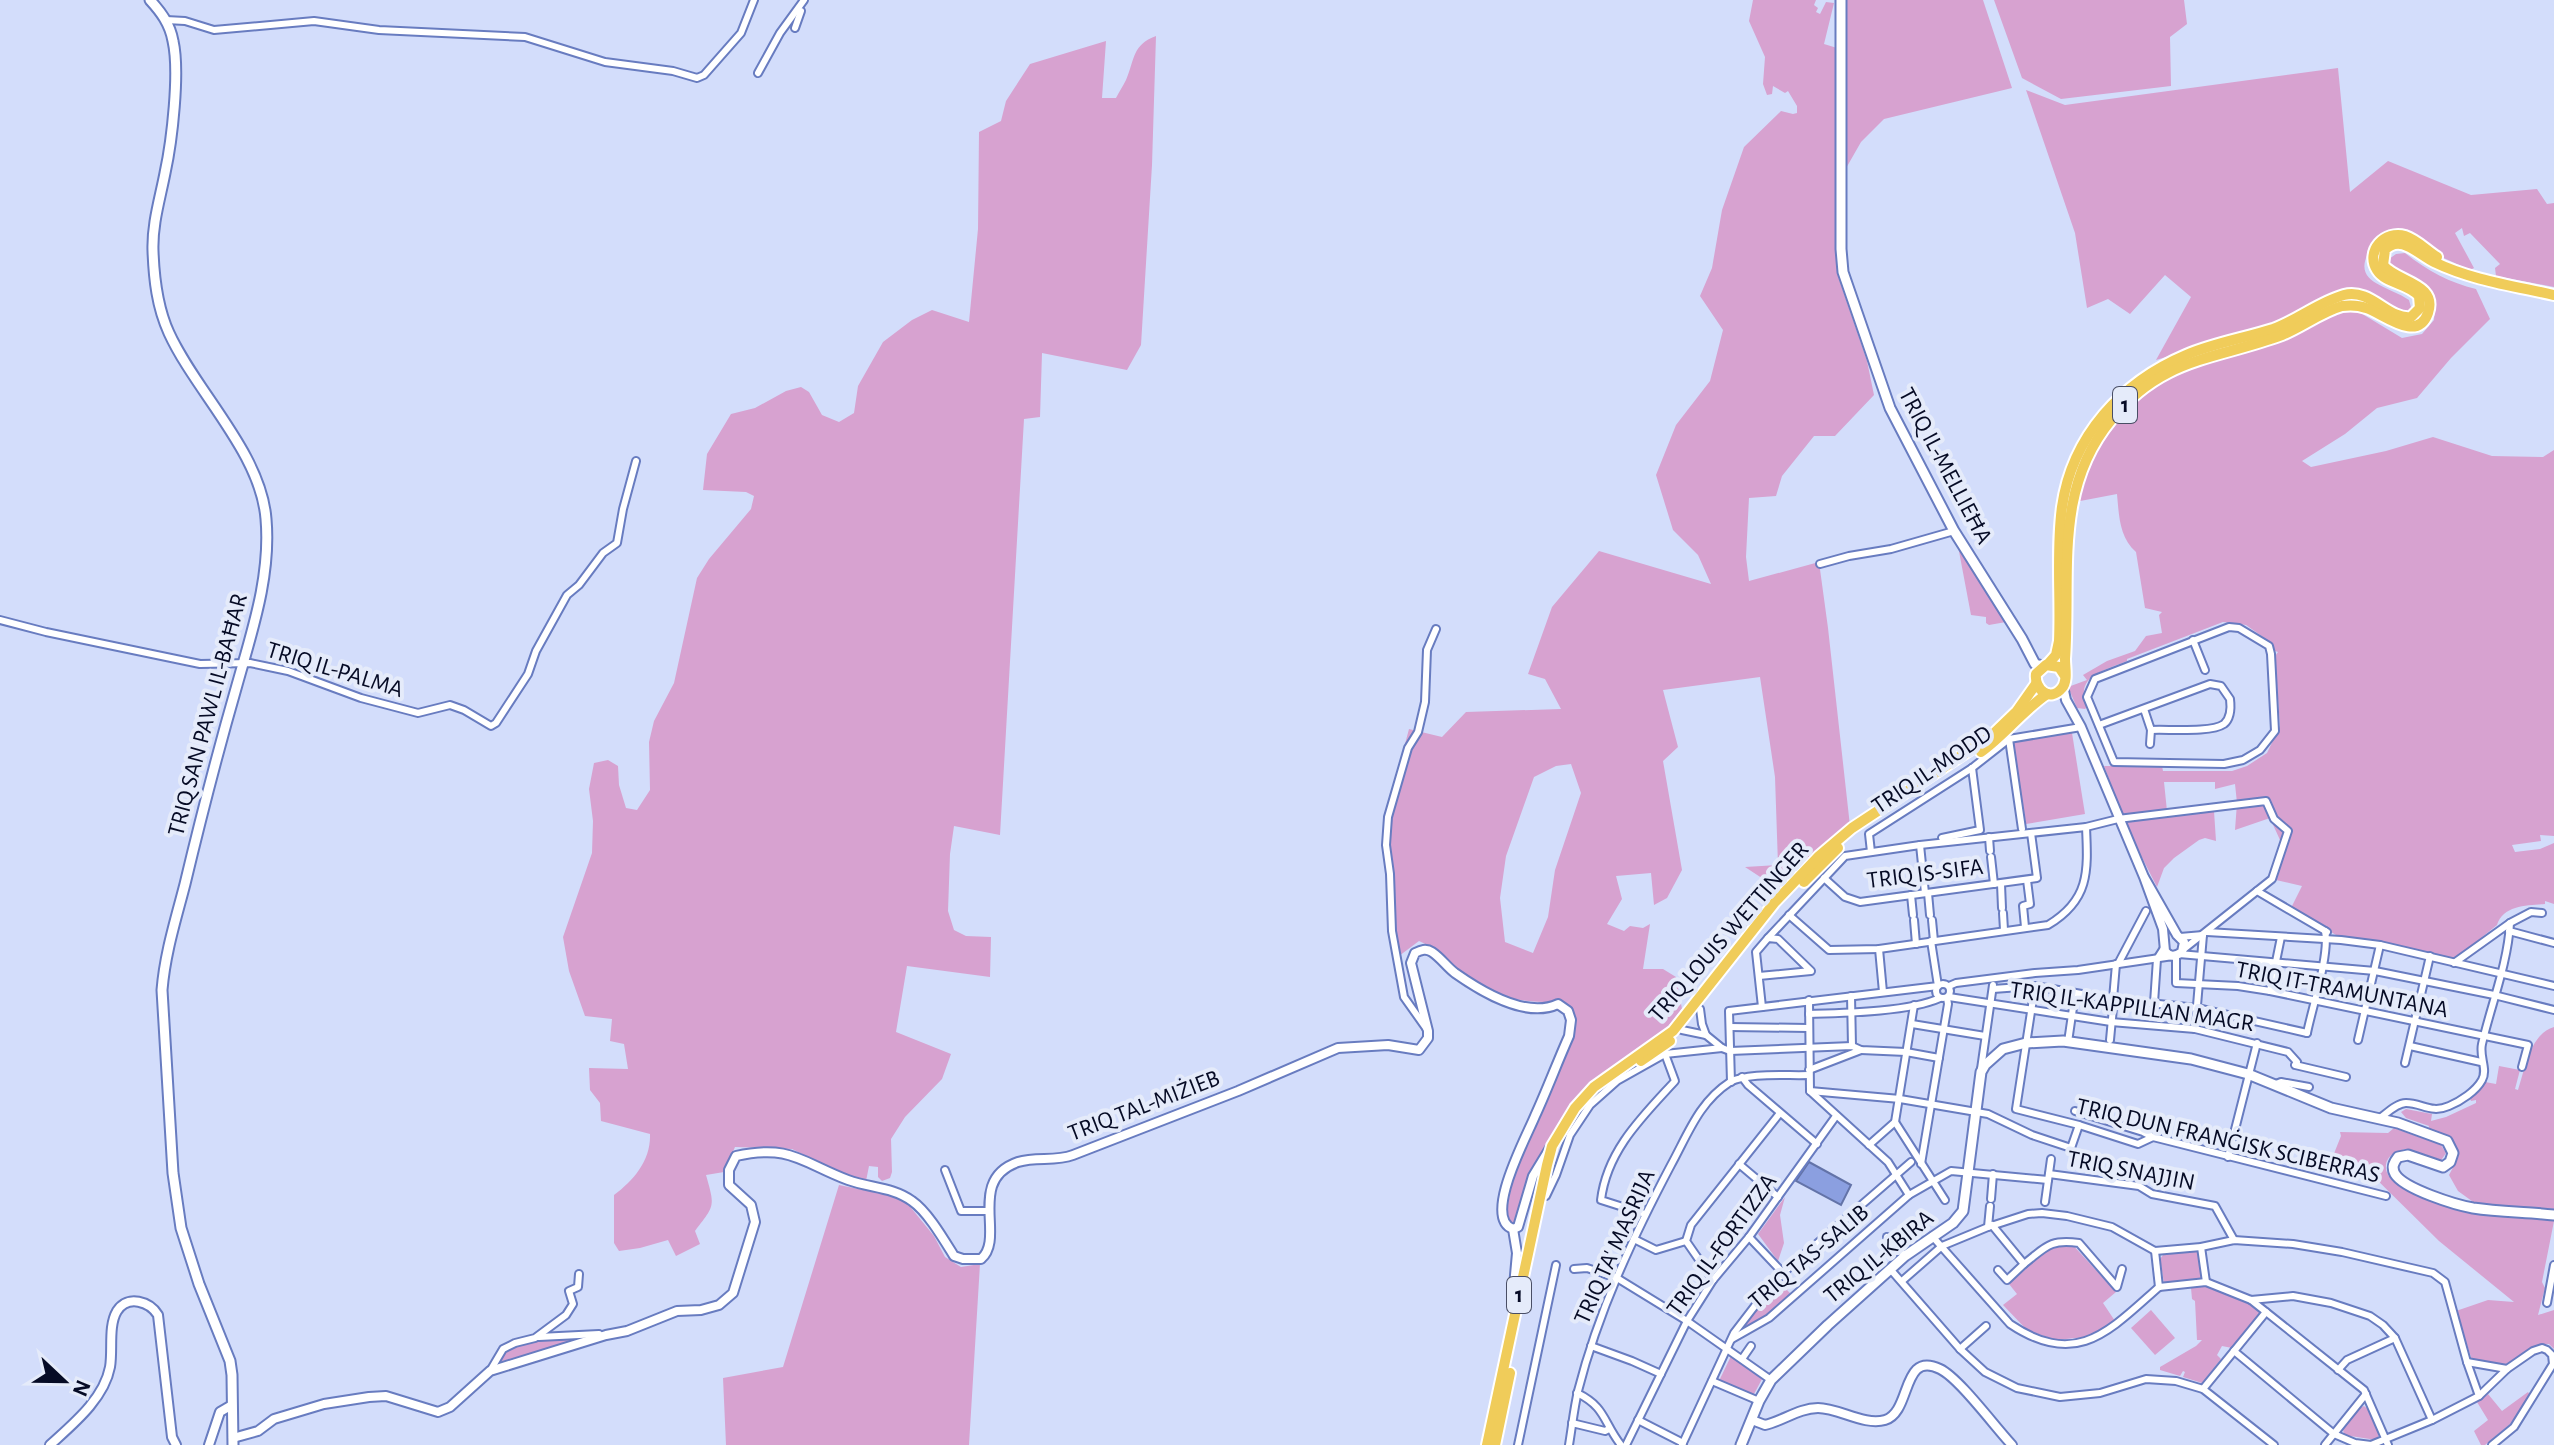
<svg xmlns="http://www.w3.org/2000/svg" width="2554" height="1445" viewBox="0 0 2554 1445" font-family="'Alegreya Sans',sans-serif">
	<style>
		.green { fill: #d7a2d0; fill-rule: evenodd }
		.water { fill: #8b9fe0; stroke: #6373a8; stroke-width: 2 }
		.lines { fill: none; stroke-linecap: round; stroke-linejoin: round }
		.minor-casing { stroke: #687cc0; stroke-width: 10 }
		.tertiary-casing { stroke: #687cc0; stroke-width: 12 }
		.secondary-casing { stroke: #687cc0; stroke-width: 13 }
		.trunk-casing { stroke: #fff; stroke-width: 14 }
		.minor { stroke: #fff; stroke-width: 6 }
		.tertiary { stroke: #fff; stroke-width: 8 }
		.secondary { stroke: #fff; stroke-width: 9 }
		.trunk { stroke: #f0cc5a; stroke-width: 10 }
		.labels { text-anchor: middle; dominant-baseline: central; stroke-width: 8; stroke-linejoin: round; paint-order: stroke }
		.shield { fill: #e5ebfa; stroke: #494e65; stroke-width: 2 }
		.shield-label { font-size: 22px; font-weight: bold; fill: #060b25 }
		.street-label { font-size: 24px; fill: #060b25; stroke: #e5ebfa }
	</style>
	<rect width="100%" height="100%" fill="#d3ddfb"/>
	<!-- green -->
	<g class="green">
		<path d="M1753 0H1816L1814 5 1818 8 1816 12 1820 14 1826 2 1834 3 1824 44 1837 48 1838 276 1867 361 1874 395 1835 436H1814L1782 476 1776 496 1749 498 1746 557 1749 581 1819 562 1828 628 1850 826 1778 894 1774 886 1745 867 1778 865 1775 777 1760 677 1663 690 1678 747 1663 761 1682 870 1667 898 1654 905 1651 873 1616 876 1622 899 1607 924 1624 931 1630 926 1643 928 1650 924 1643 969H1663L1676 977 1682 1009 1662 1034 1578 1098 1526 1183 1516 1226 1510 1227 1505 1220 1514 1173 1573 1039 1576 1017 1560 1002C1517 1003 1487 997 1454 967 1442 956 1434 947 1419 941L1399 956 1383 826 1409 729 1442 737 1466 712 1561 709 1545 679 1528 674 1552 607 1599 551 1711 584 1698 555 1673 530 1656 475 1676 425 1710 381 1723 330 1700 296 1712 268 1722 210 1744 147 1781 111 1793 114 1797 113V106L1788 91 1785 93 1773 86 1772 94 1767 95 1763 84 1765 57 1749 21ZM1571 764 1581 793 1555 870 1548 917 1533 953 1505 942 1500 898 1506 856 1534 777 1556 766Z"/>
		<polygon points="1844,0 1983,0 2012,88 1884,119 1861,142 1845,170"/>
		<polygon points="1994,0 2184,0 2187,24 2170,37 2171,86 2061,99 2022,78"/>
		<path d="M1156 36 1152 165 1141 345 1127 370 1042 353 1040 417 1024 419 1000 835 954 826 950 854 948 911 954 930 966 936 991 937 990 977 907 966 896 1032 951 1054 942 1079 905 1117 891 1139 892 1172 890 1178 882 1181 878 1177V1167L869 1166 866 1181 852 1178 792 1149 735 1147 724 1172 706 1175C715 1207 715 1205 695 1231L700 1244 676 1256 668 1240 640 1248 619 1251 614 1243V1195C634 1180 651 1160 650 1134L601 1121 600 1103 590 1090 589 1068 628 1069 624 1044 610 1041 612 1019 585 1016 569 971 563 937 592 853 593 821 589 789 594 763 608 760 618 766 619 785 626 808 637 810 650 790 649 742 654 721 674 683 697 578 709 559 751 509 754 496 746 492 703 490 707 454 731 414 755 408 786 391 801 387 809 392 822 415 839 422 854 413 858 386 883 342 912 320 932 310 969 322 978 229 979 132 1001 121 1006 101 1030 64 1106 41 1102 98H1116C1119 92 1123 86 1126 80 1135 59 1132 45 1156 36Z"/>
		<path d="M2338 68 2350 192 2388 161 2471 195 2537 189 2547 204 2554 203V287L2496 276 2495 268 2500 264 2470 233 2464 236 2462 228 2455 233 2474 268 2470 270 2435 254 2376 240C2345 283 2383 283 2409 300L2412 311 2409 315 2355 295 2282 325 2254 331 2156 360 2191 297 2165 275 2130 314 2108 299 2087 308 2075 233 2026 90 2065 105Z"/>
		<path d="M2405 253C2426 270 2450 283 2476 289L2490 319 2451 358 2417 398 2377 408 2345 434 2302 461 2311 467 2386 451 2433 437 2492 456 2543 457 2554 450V836L2540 835 2541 841 2512 845 2515 852 2540 849 2554 843V904L2545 901V904C2528 905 2503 905 2497 925L2454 960 2341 938 2291 908 2302 886 2276 880 2288 840H2280L2270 818 2235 830 2237 803 2235 784 2215 789V782H2164L2167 811 2123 816 2104 766H2162L2163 771H2232L2247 766 2267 753 2280 726 2275 656 2278 652 2275 651 2270 642 2246 625 2223 622 2127 659V661C2104 671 2074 675 2087 707L2085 709 2077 708 2068 687 2087 680 2083 675 2107 661 2135 651 2146 636 2162 633 2159 615 2162 612 2145 608 2136 552C2119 537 2119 515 2117 494L2075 502 2096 446 2121 414 2156 384 2197 363 2277 343 2338 312H2359L2402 338 2422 334 2434 320 2435 303 2431 291 2390 268 2389 259 2396 254Z"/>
		<polygon points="1958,546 2003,619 2006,622 1989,625 1986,623 1986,617 1971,615"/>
		<polygon points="2072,733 2085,814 2026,824 2013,742"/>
		<polygon points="2214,811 2216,841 2205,838 2199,840 2174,858 2164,868 2157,887 2124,822"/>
		<path d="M2554 1027V1209L2476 1204 2458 1191 2449 1175 2457 1160 2455 1147 2428 1130 2429 1126 2406 1118 2401 1112 2406 1109 2432 1114 2431 1121 2446 1117 2476 1103V1100L2471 1101 2470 1098 2485 1082 2496 1084 2499 1066 2520 1070 2515 1089 2518 1090C2525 1069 2530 1034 2554 1027Z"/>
		<path d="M2394 1128 2441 1145 2446 1153 2440 1162 2405 1149C2395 1152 2385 1156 2386 1169 2388 1182 2408 1192 2416 1194 2434 1200 2449 1210 2468 1213 2493 1217 2534 1213 2554 1221L2542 1282 2545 1288 2538 1315 2554 1310V1349L2549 1344H2542L2504 1365 2494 1367 2472 1360 2456 1311 2488 1300 2514 1302 2439 1241 2363 1166 2333 1156 2341 1136 2340 1132 2388 1133Z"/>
		<polygon points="839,1185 903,1198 934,1236 945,1257 961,1267 980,1264 969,1445 726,1445 723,1378 783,1367"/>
		<polygon points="1785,1197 1780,1215 1784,1243 1778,1261 1758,1234"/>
		<polygon points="2071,1243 2116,1292 2103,1303 2115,1321 2087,1337 2055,1340 2027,1330 2003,1305 2017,1294 2009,1284 2051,1246"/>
		<polygon points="2194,1250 2200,1255 2202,1278 2164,1283 2160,1259 2163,1255"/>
		<polygon points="1784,1278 1791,1287 1787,1290 1792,1295 1772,1312 1737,1333"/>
		<polygon points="2209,1286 2249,1301 2262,1314 2232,1348 2222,1346 2217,1355 2221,1359 2202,1383 2183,1377 2185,1372 2183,1371 2180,1376 2160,1370 2160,1367 2196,1346 2202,1340 2197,1340 2195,1301 2192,1299 2191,1288"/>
		<polygon points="2151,1310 2175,1338 2155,1355 2131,1328"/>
		<path d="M595 1337 495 1363 498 1355C528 1337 560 1338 595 1337Z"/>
		<polygon points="1731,1356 1762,1379 1753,1396 1719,1381"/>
		<polygon points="2528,1392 2530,1395 2510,1424 2485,1445 2481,1445 2474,1431 2488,1420 2477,1402 2488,1394 2502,1411"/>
		<polygon points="2364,1406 2369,1410 2379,1435 2376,1440 2344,1435 2343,1429 2360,1408"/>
	</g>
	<!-- water -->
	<polygon class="water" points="1809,1162 1851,1185 1841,1205 1796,1181"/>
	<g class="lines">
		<defs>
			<g id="minor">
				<polyline points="166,20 185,21 214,30 314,21 379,30 525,37 605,62 673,71 697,78 704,75 741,33 754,0"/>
				<polyline points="795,28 801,11"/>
				<polyline points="758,73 780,33 804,0"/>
				<polyline points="1820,564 1849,556 1891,549 1954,531"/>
				<polyline points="0,620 46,632 200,664 250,663 288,671 361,698 418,713 450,705 464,710 491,726 496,723 528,674 536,651 567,595 579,585 603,553 617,543 623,509 636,461"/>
				<polygon points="2229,627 2239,628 2269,646 2271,654 2275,731 2260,750 2243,760 2224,764 2114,762 2087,697 2095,679"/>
				<polyline points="2193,640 2205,670"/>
				<path d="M2099 725 2210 684 2221 686 2230 699C2231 707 2231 718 2224 724 2211 733 2168 729 2151 730L2144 709"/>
				<polyline points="2009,739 2022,829"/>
				<polyline points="2150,744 2151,730"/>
				<polyline points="1989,837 1990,851"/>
				<polyline points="1942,838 1980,830 1972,768"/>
				<polyline points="1920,845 1925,893"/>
				<polyline points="1871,852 1869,834 1972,768 2009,739 2081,727"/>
				<polyline points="1991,857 1994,884"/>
				<polyline points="1824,878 1845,897 1860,902 2037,878 2031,833"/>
				<polyline points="2001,884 2002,908"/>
				<polyline points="2257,891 2327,932"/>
				<polyline points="1928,893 1930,915"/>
				<polyline points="1911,895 1913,915"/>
				<polyline points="2003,913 2004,930"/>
				<path d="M1789 915 1829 950 1879 949 2048 925C2090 900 2088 871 2086 827"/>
				<polyline points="1914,920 1916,944"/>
				<polyline points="1932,920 1934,941"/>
				<polyline points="2025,927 2023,906 2030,904 2027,880"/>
				<polyline points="2509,931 2554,943"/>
				<polyline points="2207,932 2341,940 2380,945 2554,986"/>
				<polyline points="2180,937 2203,935"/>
				<polyline points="1768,938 1845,856 1920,845 2086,827 2118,819 2266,801 2274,819 2288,831 2272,879 2184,949"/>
				<polyline points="1879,949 1883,992"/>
				<polyline points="2179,954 2375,971 2494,995 2554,1010"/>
				<polyline points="2176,956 2176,983 2238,986 2270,991 2528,1045 2522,1067"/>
				<polyline points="2454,963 2510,923 2531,912 2542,913"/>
				<polyline points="2118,964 2146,911"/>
				<polyline points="1759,976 1811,971 1778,939 1768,938 1756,952 1762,1007"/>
				<circle cx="1943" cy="991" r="7"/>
				<polyline points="1949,986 1956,983 2035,973 2078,970 2173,956"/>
				<polyline points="2035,986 2016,1109 2079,1125 2138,1144 2153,1137 2386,1196"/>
				<polyline points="1993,989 2035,986 2111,999 2197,1008 2307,1033"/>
				<polyline points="2270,991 2281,937"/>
				<polyline points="1851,996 1852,1046"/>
				<polyline points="1949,997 2111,1022 2195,1029 2288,1052 2297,1062 2295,1065 2346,1077"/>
				<polyline points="2113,999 2116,964"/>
				<polyline points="1809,1000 1810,1091 1888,1162 1909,1195"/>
				<polyline points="2154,1003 2157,959 2164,948"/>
				<polyline points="1700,1009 1702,1024 1706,1035"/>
				<path d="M1809 1014C1844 1013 1909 1012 1940 998"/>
				<polyline points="1912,1024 1985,1036"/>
				<polyline points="1730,1027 1808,1028"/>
				<polyline points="1426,1028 1404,997 1392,931 1390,874 1386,845 1388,817 1408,748 1418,732 1425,702 1427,650 1436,629"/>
				<polyline points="2195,1029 2203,935"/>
				<polyline points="1682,1030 1706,1035 1722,1048 1730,1051 1852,1046 1861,1050 1906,1052 1939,1058"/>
				<path d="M2307 1033C2312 1008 2330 954 2325 931"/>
				<polyline points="2110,1040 2113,1008"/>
				<polyline points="2358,1040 2380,945"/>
				<polyline points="2068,1042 2075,994"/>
				<polyline points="2410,1046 2481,1062"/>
				<polyline points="2405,1063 2430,956"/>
				<polyline points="1981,1069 1993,985"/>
				<polyline points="1809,1070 1861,1050"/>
				<polyline points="1742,1077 1748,1085 1817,1144"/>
				<polyline points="1731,1082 1729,1011 1938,986 1931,941"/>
				<polyline points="2276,1084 2281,1082 2309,1087"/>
				<polyline points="1810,1091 1900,1099 1988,1114 2032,1135 2071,1148 2079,1125"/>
				<polyline points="2075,1111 2143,1132 2153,1137"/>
				<path d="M2380 1118C2387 1113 2397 1103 2406 1103 2422 1103 2431 1114 2449 1106 2461 1101 2476 1091 2482 1080 2488 1069 2479 1057 2482 1044 2491 1005 2508 963 2510 923"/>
				<polyline points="1895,1122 1945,1200"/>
				<polyline points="1869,1145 1895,1122 1914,1005"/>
				<polyline points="2228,1157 2257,1043"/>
				<polyline points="1739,1164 1778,1197"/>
				<polyline points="1921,1164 1948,1004 1947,998"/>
				<polyline points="945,1170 961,1211 988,1211"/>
				<polyline points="2049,1174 2139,1186 2152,1194 2215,1206 2234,1240"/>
				<polyline points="1546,1196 1556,1175 1570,1135 1590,1105 1617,1081 1665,1054 1722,1048"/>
				<polyline points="1991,1199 1993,1174"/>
				<polyline points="2045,1202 2051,1159"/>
				<path d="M1645 1214 1601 1200C1607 1150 1643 1116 1675 1081L1665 1054"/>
				<path d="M1992 1225 2024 1264C2046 1247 2049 1239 2079 1243L2117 1287 2122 1269"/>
				<polyline points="1988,1227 1990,1206"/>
				<path d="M1932 1236 2010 1324C2077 1369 2109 1331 2159 1287"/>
				<polyline points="1749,1237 1783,1273"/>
				<polyline points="1887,1237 1905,1256"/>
				<polyline points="1634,1239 1656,1250 1686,1241"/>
				<polyline points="2201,1247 2206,1282"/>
				<polyline points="2155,1251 2201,1247 2234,1240 2293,1244 2342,1252 2433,1273 2445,1282 2467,1362 2479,1396"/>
				<polyline points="2155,1251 2159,1287"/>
				<polyline points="1574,1269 1587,1268 1617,1278 1687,1321 1771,1380"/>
				<polyline points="1891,1270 1960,1349 1985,1372 2017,1388 2060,1397 2100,1393 2146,1379 2176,1381 2203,1389 2274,1445"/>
				<polyline points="1998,1270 2007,1280 2024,1264"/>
				<polyline points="1713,1280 1686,1241 1691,1225 1780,1113"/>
				<polyline points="1902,1281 1942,1246 1988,1227 2028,1214 2042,1213 2067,1216 2112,1227 2155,1251"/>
				<polyline points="2159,1287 2206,1282 2251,1300 2293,1296 2331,1303 2370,1316 2383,1325 2395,1338 2432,1420"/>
				<polyline points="2251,1300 2364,1390 2388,1445"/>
				<polyline points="2547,1303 2554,1265"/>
				<polyline points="539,1337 599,1334"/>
				<polyline points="1732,1339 1769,1318 1909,1195 1951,1171 2048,1180"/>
				<polyline points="1591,1346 1632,1361 1661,1374"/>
				<polyline points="1960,1349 1986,1326"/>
				<polyline points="2234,1351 2334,1434 2355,1443 2371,1445 2432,1420 2479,1396 2507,1369 2533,1351 2542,1348 2547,1350 2552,1355 2553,1364 2514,1427 2492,1445"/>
				<polyline points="1742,1359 1751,1346"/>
				<polyline points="2467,1362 2507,1369"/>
				<polyline points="2338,1370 2347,1360 2395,1338"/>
				<polyline points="490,1371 503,1349 515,1343 535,1338 566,1315 573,1304 569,1291 578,1287 579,1274"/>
				<polyline points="1712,1381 1759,1401"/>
				<polyline points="2203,1389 2266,1312"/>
				<path d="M1577 1393C1606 1407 1603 1422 1621 1445"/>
				<polyline points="1638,1420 1683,1443"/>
				<polyline points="1572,1423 1605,1431 1609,1429"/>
				<polyline points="1518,1445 1556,1265"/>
				<path d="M1569 1445C1572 1427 1574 1408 1578 1391 1598 1312 1633 1237 1671 1165 1688 1134 1699 1102 1730 1082 1748 1072 1788 1076 1809 1075"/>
				<polyline points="1626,1445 1687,1321 1713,1280 1749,1237 1836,1116"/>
				<polyline points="1682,1445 1734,1333 1754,1307 1783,1273 1911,1162"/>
				<polyline points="2325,1445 2366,1394"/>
			</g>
			<g id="tertiary">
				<path d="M2063 686 2066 700 2081 727 2144 877 2177 935 2184 942 2182 952C2176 956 2170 958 2165 951L2163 929 2144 877"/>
				<polyline points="1513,1229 1518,1227 1533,1176 1550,1148"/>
				<path d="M1752 1420 1765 1425C1783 1421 1799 1408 1818 1408 1839 1408 1864 1426 1885 1420 1912 1412 1901 1350 1940 1369 1959 1378 1995 1427 2012 1445"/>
				<path d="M233 1438 258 1431 274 1419 324 1404 369 1397 386 1396 438 1412 450 1407 490 1371 606 1335 627 1331 677 1311 701 1310 719 1305 733 1293 755 1222 751 1205 729 1185V1170L736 1156C790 1144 801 1162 848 1180 870 1188 893 1187 912 1201 928 1212 944 1240 954 1256L963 1259H981C1006 1238 966 1180 1018 1162 1036 1156 1055 1162 1073 1155L1238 1091 1338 1048 1388 1045 1419 1050 1428 1038V1031L1411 963 1415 953C1421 950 1426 948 1432 952 1441 958 1447 967 1455 973 1482 992 1526 1019 1558 1004L1568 1011 1571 1020 1569 1036C1557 1063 1547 1090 1535 1116 1527 1136 1482 1218 1513 1229L1517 1253 1513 1297 1515 1307"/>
				<path d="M50 1445C73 1424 104 1399 110 1367 113 1350 108 1326 117 1311 128 1294 150 1302 158 1315L172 1437 176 1445"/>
				<polyline points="209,1445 220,1412 232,1405"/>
			</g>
			<g id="secondary">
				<path d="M150 0C161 12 170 24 173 41 180 72 172 141 165 173 160 199 152 224 153 251 154 279 157 307 169 333 196 392 261 453 266 519 271 576 252 631 237 685 218 751 201 817 185 884 176 919 165 953 162 990L173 1173 181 1228 199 1284 230 1361 232 1375 233 1445"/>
				<polyline points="1841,0 1841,249 1843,272 1890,408 1954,531 2022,639 2035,664 2043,666"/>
				<path d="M1741 1445 1759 1401 1771 1380 1828 1325 1905 1256 1953 1223 1963 1211 1981 1072 1985 1065 2003 1049 2026 1043 2063 1041 2191 1059 2248 1074 2331 1108 2398 1123 2447 1141 2453 1153 2450 1162 2443 1167 2408 1155 2398 1157C2394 1162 2391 1167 2395 1174 2404 1189 2456 1205 2473 1208 2500 1212 2527 1212 2554 1215"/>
			</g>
			<g id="trunk">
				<path d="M2048 664 2056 655 2059 641C2061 597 2056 551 2062 507 2072 436 2122 382 2186 355 2214 343 2245 338 2273 329 2298 320 2319 302 2344 295 2371 288 2388 320 2411 317L2420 308 2419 296C2408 283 2386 284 2377 270 2365 251 2385 230 2405 236 2417 240 2426 250 2437 257"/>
				<path d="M2065 676 2059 667 2046 665 2036 674C2034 689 2050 703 2062 688 2068 681 2065 668 2065 659 2071 575 2053 490 2111 420 2162 357 2214 360 2282 335 2302 327 2321 312 2342 306 2350 305 2358 305 2366 308 2383 313 2417 344 2428 313 2438 283 2396 282 2383 265L2385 250C2400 233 2419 255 2434 262 2471 280 2514 286 2554 295"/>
				<path d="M1981 752C2005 735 2022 711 2047 694"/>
				<polyline points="1804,882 1838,848"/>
				<polyline points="1641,1061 1670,1041"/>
				<polyline points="1487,1445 1547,1165 1552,1146 1575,1108 1594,1087 1673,1031 1775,902 1819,856 1852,828 1991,736 2017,711 2036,684"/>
				<polyline points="1495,1445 1510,1373"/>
			</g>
		</defs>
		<!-- minor casing -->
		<use href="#minor" class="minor-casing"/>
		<!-- tertiary casing -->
		<use href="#tertiary" class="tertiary-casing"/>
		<!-- secondary casing -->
		<use href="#secondary" class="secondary-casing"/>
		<!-- trunk casing -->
		<use href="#trunk" class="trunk-casing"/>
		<!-- minor -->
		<use href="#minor" class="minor"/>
		<!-- tertiary -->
		<use href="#tertiary" class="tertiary"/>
		<!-- secondary -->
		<use href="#secondary" class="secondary"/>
		<!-- trunk -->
		<use href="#trunk" class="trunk"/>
	</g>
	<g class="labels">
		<!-- shield labels -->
		<g class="shield">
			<rect x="2113" y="387" width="24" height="36" rx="6"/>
			<rect x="1507" y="1277" width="24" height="36" rx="6"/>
		</g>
		<g class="shield-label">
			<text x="2125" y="405">1</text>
			<text x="1519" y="1295">1</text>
		</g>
		<!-- street labels -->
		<g class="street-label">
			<text transform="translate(1945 466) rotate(62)">TRIQ IL-MELLIEĦA</text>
			<text transform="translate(335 670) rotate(17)">TRIQ IL-PALMA</text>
			<text transform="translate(208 715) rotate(-75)">TRIQ SAN PAWL IL-BAĦAR</text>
			<text transform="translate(1932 770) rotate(-34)">TRIQ IL-MODD</text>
			<text transform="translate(1925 874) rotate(-7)">TRIQ IS-SIFA</text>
			<text transform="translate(1729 932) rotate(-49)">TRIQ LOUIS WETTINGER</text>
			<text transform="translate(2342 990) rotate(11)">TRIQ IT-TRAMUNTANA</text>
			<text transform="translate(2132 1007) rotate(8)">TRIQ IL-KAPPILLAN MAGR</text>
			<text transform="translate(1144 1106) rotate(-21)">TRIQ TAL-MIŻIEB</text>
			<text transform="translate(2228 1141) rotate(13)">TRIQ DUN FRANĠISK SCIBERRAS</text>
			<text transform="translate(2131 1171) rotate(11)">TRIQ SNAJJIN</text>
			<text transform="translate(1722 1245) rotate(-54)">TRIQ IL-FORTIZZA</text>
			<text transform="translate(1615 1247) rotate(-66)">TRIQ TA' MASRIJA</text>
			<text transform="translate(1809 1257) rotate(-40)">TRIQ TAS-SALIB</text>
			<text transform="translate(1879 1257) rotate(-39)">TRIQ IL-KBIRA</text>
		</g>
	</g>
	<!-- north arrow -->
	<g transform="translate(64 1381) rotate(112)" stroke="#e5ebfa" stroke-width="6" paint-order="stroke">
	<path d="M0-6L14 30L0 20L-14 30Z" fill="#060b25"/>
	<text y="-12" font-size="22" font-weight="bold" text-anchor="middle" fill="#060b25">N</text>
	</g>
</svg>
